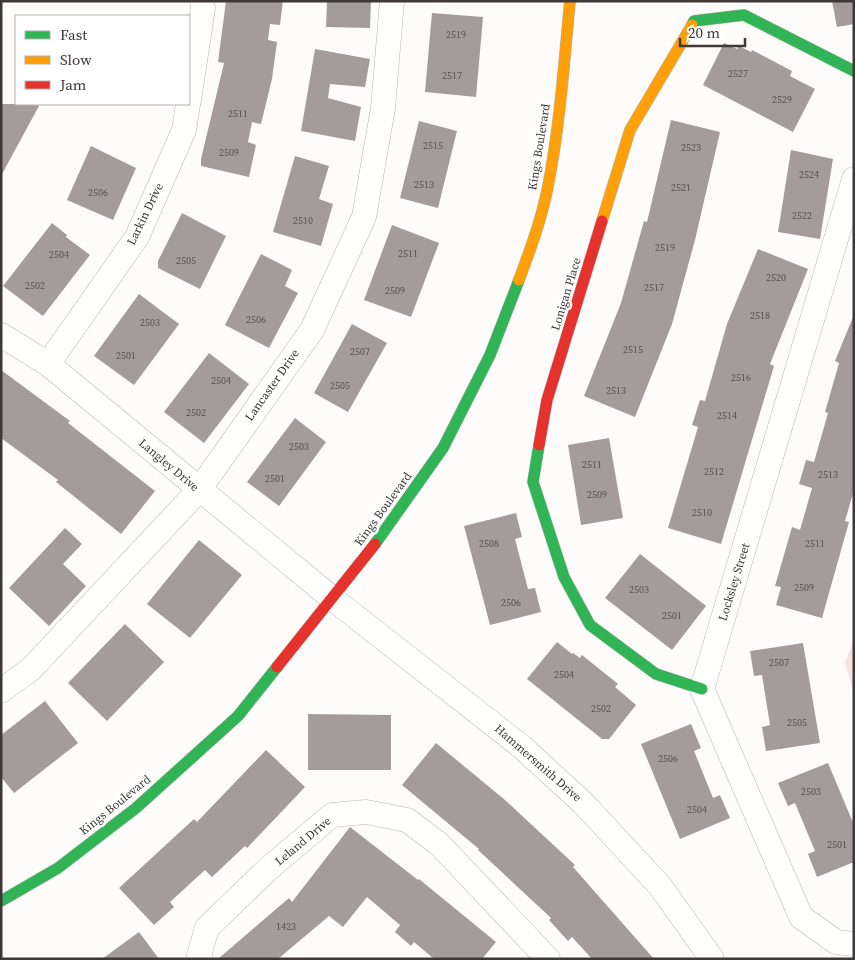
<svg xmlns="http://www.w3.org/2000/svg" width="855" height="960" viewBox="0 0 855 960" font-family="'Source Serif 4',serif">
	<style>
		.green { fill: #f7e2e1 }
		.building { fill: #a39c9b }
		.lines { fill: none; stroke-linecap: round; stroke-linejoin: round }
		.street-casing { stroke: #b7b4b4; stroke-width: 25 }
		.fast-casing { stroke: #b7b4b4; stroke-width: 12 }
		.slow-casing { stroke: #b7b4b4; stroke-width: 12 }
		.jam-casing { stroke: #b7b4b4; stroke-width: 12 }
		.street { stroke: #fffffe; stroke-width: 24 }
		.fast { stroke: #30b455; stroke-width: 11 }
		.slow { stroke: #ff9f0a; stroke-width: 11 }
		.jam { stroke: #e5322d; stroke-width: 11 }
		.labels { text-anchor: middle; dominant-baseline: central; stroke-width: 5; stroke-linejoin: round; paint-order: stroke }
		.number-label { font-size: 10px; fill: #575150 }
		.street-label { font-size: 12px; fill: #3e3837; stroke: #fff }
	</style>
	<rect width="100%" height="100%" fill="#fdfcfb"/>
	<!-- green -->
	<polygon class="green" points="854,639 854,693 845,663"/>
	<!-- building -->
	<g class="building">
		<polygon points="226,1 283,1 280,25 270,24 268,40 277,42 272,79 261,124 252,122 248,142 256,145 249,177 201,166 201,159 224,63 218,62"/>
		<polygon points="327,1 371,1 370,28 326,27"/>
		<polygon points="832,1 854,1 854,24 837,27"/>
		<polygon points="432,13 483,17 476,97 425,92"/>
		<polygon points="724,43 737,49 739,46 751,52 752,50 792,71 790,76 815,89 793,132 703,85"/>
		<polygon points="315,49 370,59 365,87 330,84 328,98 361,107 355,141 301,131"/>
		<polygon points="1,104 40,104 1,176"/>
		<polygon points="671,120 720,132 695,240 672,324 635,417 584,396 621,303 644,221 647,222"/>
		<polygon points="419,121 457,131 438,208 400,198"/>
		<polygon points="91,146 136,168 113,220 67,200"/>
		<polygon points="791,150 833,159 820,239 778,232"/>
		<polygon points="295,156 329,166 319,199 333,204 321,246 273,232"/>
		<polygon points="182,213 226,236 200,289 158,268 158,261"/>
		<polygon points="52,223 67,235 66,237 90,255 43,316 3,286"/>
		<polygon points="392,225 439,243 411,317 364,300"/>
		<polygon points="758,249 808,269 770,364 774,366 721,544 668,528 698,427 692,425 700,400 705,401 727,324"/>
		<polygon points="261,254 292,270 285,286 298,293 269,348 225,325"/>
		<polygon points="139,294 179,324 134,385 94,356"/>
		<polygon points="853,317 854,490 845,521 849,522 822,618 776,605 781,587 775,586 792,527 800,530 812,488 799,484 806,460 814,462 828,413 825,412 839,363 835,361"/>
		<polygon points="352,324 387,343 348,412 314,393"/>
		<polygon points="209,353 249,384 204,443 164,412"/>
		<polygon points="1,370 70,421 68,423 155,491 121,534 56,482 58,480 1,438"/>
		<polygon points="295,418 326,442 279,506 247,482"/>
		<polygon points="609,438 623,518 581,525 568,445"/>
		<polygon points="516,513 522,537 515,539 528,589 535,588 541,612 490,625 464,526"/>
		<polygon points="65,528 82,544 63,564 86,586 49,626 9,588"/>
		<polygon points="199,540 242,575 190,638 147,604"/>
		<polygon points="640,554 706,606 672,650 605,598"/>
		<polygon points="125,624 164,662 107,721 68,683"/>
		<polygon points="557,642 572,654 573,653 580,658 582,655 618,684 615,687 636,705 609,739 602,739 527,679"/>
		<polygon points="803,643 820,743 766,751 762,727 770,725 762,675 754,676 750,651"/>
		<polygon points="45,701 78,743 14,793 1,777 1,735"/>
		<polygon points="308,714 391,715 391,770 308,770"/>
		<polygon points="691,724 701,748 694,751 713,798 720,795 730,818 680,839 641,744"/>
		<polygon points="436,743 505,800 575,865 573,867 654,959 592,959 572,937 568,941 549,920 551,918 478,850 479,849 402,785"/>
		<polygon points="266,750 305,787 247,848 245,846 212,877 205,870 170,902 174,907 154,925 119,888 194,819 197,822"/>
		<polygon points="828,763 854,825 854,862 817,877 808,854 815,851 795,803 788,806 778,783"/>
		<polygon points="350,827 418,880 419,879 496,942 482,959 434,959 414,942 411,946 395,932 400,925 367,897 343,927 329,916 278,959 218,959 289,898 292,902"/>
		<polygon points="139,932 159,959 102,959"/>
	</g>
	<g class="lines">
		<defs>
			<g id="street">
				<polyline points="189,100 203,8 202,1"/>
				<polyline points="854,179 702,689 801,917 836,942 854,944"/>
				<polyline points="1,335 48,364 333,599 522,747 584,804 660,886 712,959"/>
				<polyline points="48,364 137,237 184,130 188,104"/>
				<polyline points="1,691 31,669 199,490 312,330 364,217 383,108 392,1"/>
				<polyline points="201,959 199,955 207,928 268,869 332,815 366,812 407,820 439,844 548,959"/>
			</g>
			<g id="fast">
				<polyline points="692,25 694,21 744,15 854,71"/>
				<polyline points="539,445 533,482 564,577 590,625 656,674 702,689"/>
				<polyline points="375,544 443,448 490,355 519,280"/>
				<polyline points="1,901 58,868 136,808 238,716 277,667"/>
			</g>
			<g id="slow">
				<polyline points="602,221 630,130 692,25"/>
				<path d="M519 280C530 250 542 218 548 186 560 125 564 63 570 1"/>
			</g>
			<g id="jam">
				<polyline points="539,445 547,400 602,221"/>
				<polyline points="277,667 375,544"/>
			</g>
		</defs>
		<!-- street casing -->
		<use href="#street" class="street-casing"/>
		<!-- fast casing -->
		<use href="#fast" class="fast-casing"/>
		<!-- slow casing -->
		<use href="#slow" class="slow-casing"/>
		<!-- jam casing -->
		<use href="#jam" class="jam-casing"/>
		<!-- street -->
		<use href="#street" class="street"/>
		<!-- fast -->
		<use href="#fast" class="fast"/>
		<!-- slow -->
		<use href="#slow" class="slow"/>
		<!-- jam -->
		<use href="#jam" class="jam"/>
	</g>
	<g class="labels">
		<!-- number labels -->
		<g class="number-label">
			<text x="456" y="34">2519</text>
			<text x="738" y="73">2527</text>
			<text x="452" y="75">2517</text>
			<text x="782" y="99">2529</text>
			<text x="238" y="113">2511</text>
			<text x="433" y="145">2515</text>
			<text x="691" y="147">2523</text>
			<text x="229" y="152">2509</text>
			<text x="809" y="174">2524</text>
			<text x="424" y="184">2513</text>
			<text x="681" y="187">2521</text>
			<text x="98" y="192">2506</text>
			<text x="802" y="215">2522</text>
			<text x="303" y="220">2510</text>
			<text x="665" y="247">2519</text>
			<text x="408" y="253">2511</text>
			<text x="59" y="254">2504</text>
			<text x="186" y="260">2505</text>
			<text x="776" y="277">2520</text>
			<text x="35" y="285">2502</text>
			<text x="654" y="287">2517</text>
			<text x="395" y="290">2509</text>
			<text x="760" y="315">2518</text>
			<text x="256" y="319">2506</text>
			<text x="150" y="322">2503</text>
			<text x="633" y="349">2515</text>
			<text x="360" y="351">2507</text>
			<text x="126" y="355">2501</text>
			<text x="741" y="377">2516</text>
			<text x="221" y="380">2504</text>
			<text x="340" y="385">2505</text>
			<text x="616" y="390">2513</text>
			<text x="196" y="412">2502</text>
			<text x="727" y="415">2514</text>
			<text x="299" y="446">2503</text>
			<text x="592" y="464">2511</text>
			<text x="714" y="471">2512</text>
			<text x="828" y="474">2513</text>
			<text x="275" y="478">2501</text>
			<text x="597" y="494">2509</text>
			<text x="702" y="512">2510</text>
			<text x="489" y="543">2508</text>
			<text x="815" y="543">2511</text>
			<text x="804" y="587">2509</text>
			<text x="639" y="589">2503</text>
			<text x="511" y="602">2506</text>
			<text x="672" y="615">2501</text>
			<text x="779" y="662">2507</text>
			<text x="564" y="674">2504</text>
			<text x="601" y="708">2502</text>
			<text x="797" y="722">2505</text>
			<text x="668" y="758">2506</text>
			<text x="811" y="791">2503</text>
			<text x="697" y="809">2504</text>
			<text x="837" y="844">2501</text>
			<text x="286" y="926">1423</text>
		</g>
		<!-- street labels -->
		<g class="street-label">
			<text transform="translate(539 147) rotate(-81)">Kings Boulevard</text>
			<text transform="translate(145 214) rotate(-64)">Larkin Drive</text>
			<text transform="translate(566 294) rotate(-73)">Lonigan Place</text>
			<text transform="translate(272 385) rotate(-55)">Lancaster Drive</text>
			<text transform="translate(169 465) rotate(40)">Langley Drive</text>
			<text transform="translate(383 509) rotate(-54)">Kings Boulevard</text>
			<text transform="translate(734 582) rotate(-73)">Locksley Street</text>
			<text transform="translate(538 763) rotate(41)">Hammersmith Drive</text>
			<text transform="translate(115 805) rotate(-39)">Kings Boulevard</text>
			<text transform="translate(303 841) rotate(-40)">Leland Drive</text>
		</g>
	</g>
	<!-- border -->
	<rect width="855" height="960" fill="none" stroke="#3e3837" stroke-width="5"/>
	<!-- legend -->
	<rect x="15" y="15" width="175" height="90" fill="#ffffff" stroke="#b2afaf"/>
	<rect x="25" y="31" width="25" height="8" fill="#30b455" stroke="#b2afaf"/>
	<text x="60" y="40" font-size="15" fill="#3e3837">Fast</text>
	<rect x="25" y="56" width="25" height="8" fill="#ff9f0a" stroke="#b2afaf"/>
	<text x="60" y="65" font-size="15" fill="#3e3837">Slow</text>
	<rect x="25" y="81" width="25" height="8" fill="#e5322d" stroke="#b2afaf"/>
	<text x="60" y="90" font-size="15" fill="#3e3837">Jam</text>
	<!-- scale -->
	<path d="M680 38v8h65v-8" fill="none" stroke="#3e3837" stroke-width="2.5"/>
	<text x="688" y="38" font-size="15" fill="#3e3837" stroke="#ffffff" stroke-width="4" paint-order="stroke">20 m</text>
</svg>
